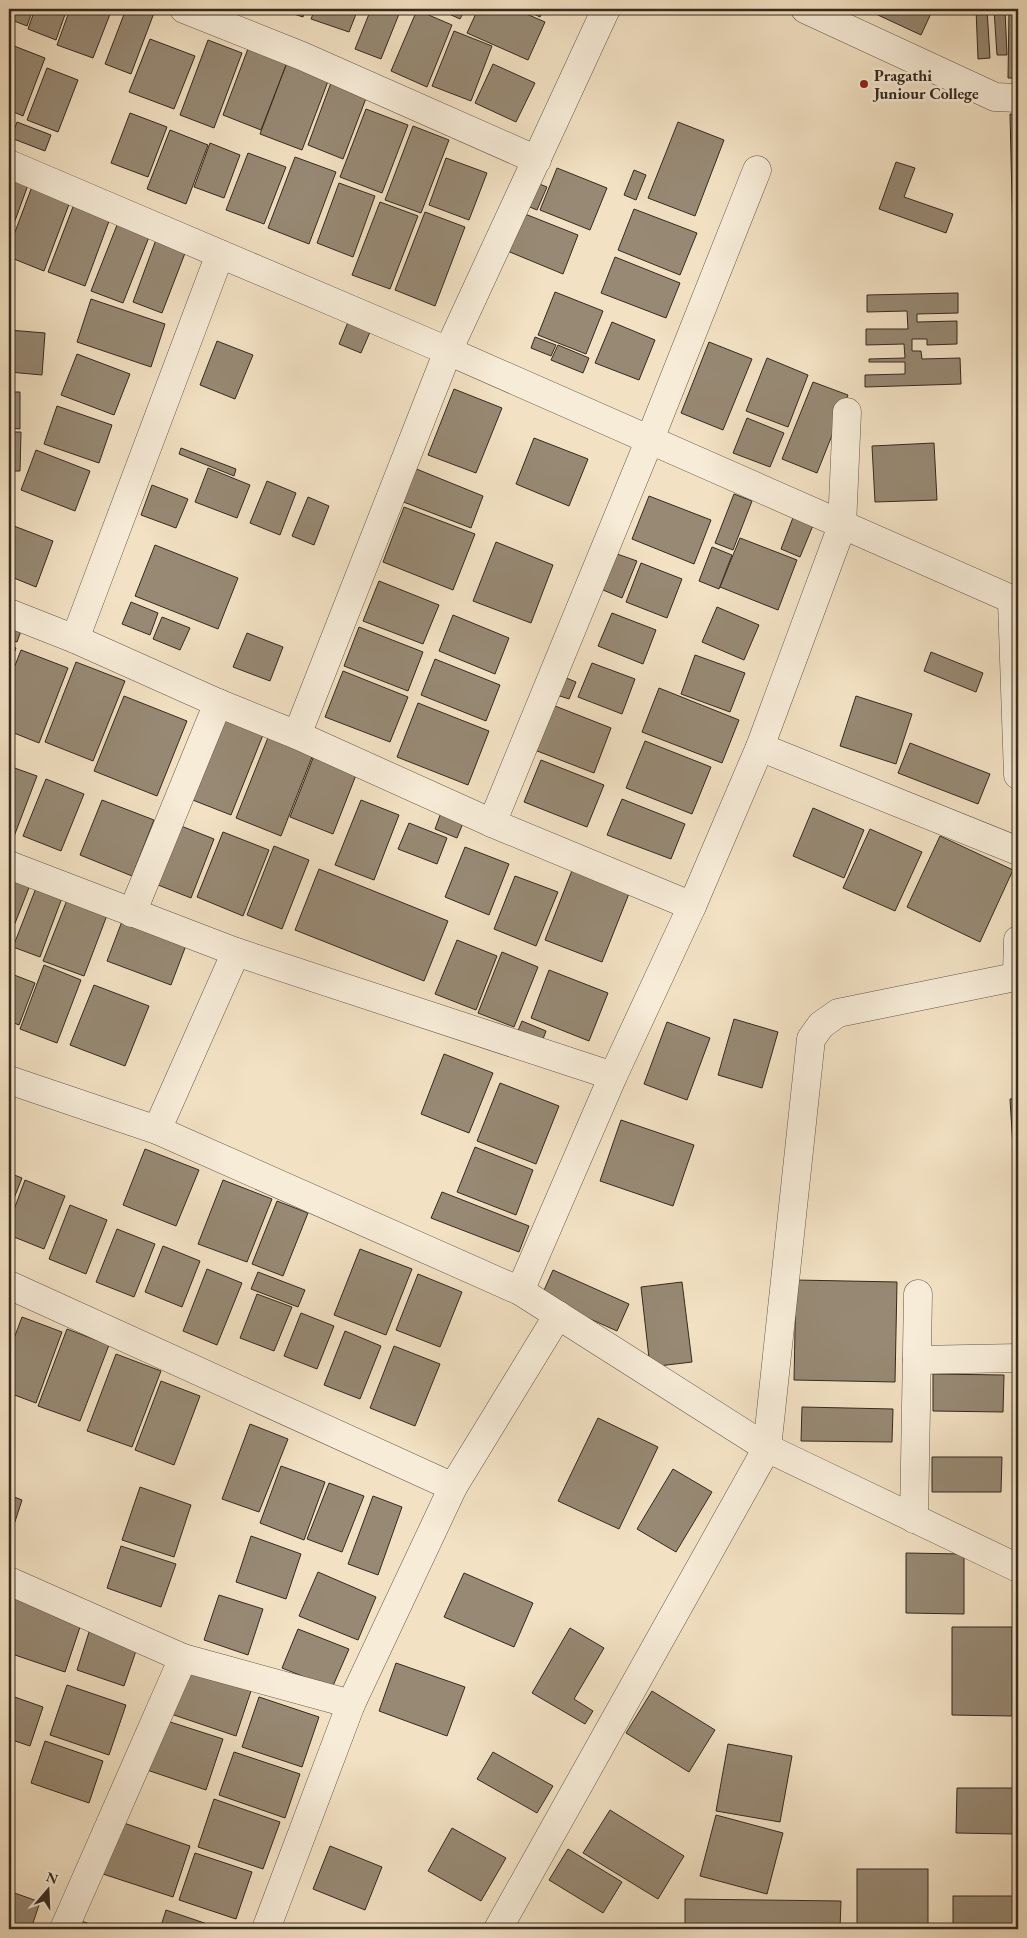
<svg xmlns="http://www.w3.org/2000/svg" width="1027" height="1938" viewBox="0 0 1027 1938" font-family="'EB Garamond',serif">
	<style>
		.building { fill: #978974; stroke: #352a1f }
		.lines { fill: none; stroke-linecap: round; stroke-linejoin: round }
		.minor-casing { stroke: #645848; stroke-width: 29 }
		.minor { stroke: #f7ecd8; stroke-width: 28 }
		.poi-dot { fill: #8f2418; stroke: #f7ecd8; stroke-width: 2 }
		.labels { text-anchor: middle; dominant-baseline: central; stroke-width: 5; stroke-linejoin: round; paint-order: stroke }
		.poi-label { font-size: 16px; font-weight: bold; fill: #352a1f; stroke: #f7ecd8; text-anchor: start }
	</style>
	<rect width="100%" height="100%" fill="#f2e1c3"/>
	<filter id="stains"><feTurbulence type="fractalNoise" baseFrequency=".004" numOctaves="4"/><feColorMatrix values="0 0 0 0 .2 0 0 0 0 .09 0 0 0 0 .02 0 0 0 .5 -.17"/></filter>
	<radialGradient id="worn" r=".72"><stop offset=".6" stop-color="#630" stop-opacity="0"/><stop offset="1" stop-color="#630" stop-opacity=".3"/></radialGradient>
	<!-- building -->
	<g class="building">
		<polygon points="9,9 33,9 27,26 9,19"/>
		<polygon points="35,9 67,9 56,40 28,29"/>
		<polygon points="70,9 112,9 93,58 57,45"/>
		<polygon points="126,9 143,9 154,13 131,74 105,64"/>
		<polygon points="279,9 305,9 303,17"/>
		<polygon points="315,9 358,9 349,32 311,19"/>
		<polygon points="371,9 401,9 381,59 355,49"/>
		<polygon points="438,9 465,9 460,19"/>
		<polygon points="478,9 515,9 545,22 528,60 467,33"/>
		<polygon points="524,9 544,9 540,17"/>
		<polygon points="865,9 933,9 921,35"/>
		<polygon points="976,9 987,9 990,58 978,59"/>
		<polygon points="1009,9 1018,9 1018,78 1008,78"/>
		<polygon points="417,10 452,25 427,87 391,71"/>
		<polygon points="994,10 1005,10 1007,55 997,55"/>
		<polygon points="454,31 492,46 471,101 432,86"/>
		<polygon points="150,39 195,56 174,109 129,92"/>
		<polygon points="208,40 242,53 214,128 180,115"/>
		<polygon points="9,44 45,58 23,116 9,110"/>
		<polygon points="249,46 288,60 261,130 223,115"/>
		<polygon points="288,60 330,76 302,150 260,134"/>
		<polygon points="493,64 535,83 516,122 475,103"/>
		<polygon points="47,68 78,80 58,132 27,120"/>
		<polygon points="332,80 368,93 343,159 308,145"/>
		<polygon points="366,109 408,125 382,193 340,177"/>
		<polygon points="130,113 167,127 148,177 111,163"/>
		<polygon points="1010,114 1018,114 1018,243 1013,243"/>
		<polygon points="17,122 51,135 45,151 11,138"/>
		<polygon points="678,122 724,140 695,216 648,198"/>
		<polygon points="413,126 449,140 421,213 385,200"/>
		<polygon points="170,130 208,145 186,204 147,189"/>
		<polygon points="210,143 240,155 224,198 194,187"/>
		<polygon points="248,153 286,167 264,224 226,210"/>
		<polygon points="295,157 336,172 309,244 268,228"/>
		<polygon points="446,158 487,173 469,220 429,205"/>
		<polygon points="896,162 915,168 904,197 953,214 946,233 879,209"/>
		<polygon points="557,168 607,188 590,230 540,210"/>
		<polygon points="634,170 646,175 636,200 624,195"/>
		<polygon points="9,177 28,185 9,237"/>
		<polygon points="534,182 547,187 537,210 525,205"/>
		<polygon points="339,183 375,196 353,257 317,243"/>
		<polygon points="33,184 71,199 44,271 9,257 9,248"/>
		<polygon points="76,199 112,213 85,286 48,272"/>
		<polygon points="380,202 418,216 390,289 352,275"/>
		<polygon points="634,209 697,233 680,275 618,250"/>
		<polygon points="425,212 465,227 435,306 395,290"/>
		<polygon points="520,212 578,235 563,274 505,250"/>
		<polygon points="119,220 151,232 123,303 91,291"/>
		<polygon points="157,237 187,248 162,313 133,302"/>
		<polygon points="615,257 680,283 666,318 601,293"/>
		<polygon points="555,292 603,311 586,354 538,335"/>
		<polygon points="958,293 958,313 917,314 917,322 957,321 957,344 927,345 927,339 912,339 912,351 921,351 922,359 960,358 961,384 865,387 865,375 905,374 905,362 869,362 869,359 905,358 904,344 866,345 866,329 908,329 907,311 867,312 867,295"/>
		<polygon points="91,299 165,324 151,367 77,342"/>
		<polygon points="348,322 370,332 361,353 339,344"/>
		<polygon points="612,322 655,340 639,380 595,363"/>
		<polygon points="9,330 45,333 42,375 9,372"/>
		<polygon points="535,337 556,345 551,356 531,348"/>
		<polygon points="217,341 253,355 235,399 200,385"/>
		<polygon points="709,342 752,359 723,430 681,413"/>
		<polygon points="558,345 589,358 583,373 551,360"/>
		<polygon points="77,354 130,374 114,415 61,395"/>
		<polygon points="767,358 808,375 788,427 746,411"/>
		<polygon points="813,382 848,395 817,473 782,459"/>
		<polygon points="454,389 502,408 476,473 428,455"/>
		<polygon points="9,392 20,392 20,429 9,428"/>
		<polygon points="57,406 112,425 99,463 44,444"/>
		<polygon points="747,418 784,433 770,467 733,453"/>
		<polygon points="9,432 21,432 20,471 9,471"/>
		<polygon points="534,438 588,459 569,506 516,484"/>
		<polygon points="934,443 937,500 875,502 872,446"/>
		<polygon points="181,448 236,469 234,476 179,454"/>
		<polygon points="36,450 90,471 75,511 21,490"/>
		<polygon points="208,468 250,485 237,518 195,502"/>
		<polygon points="414,468 483,496 471,528 401,501"/>
		<polygon points="267,481 296,493 280,535 250,523"/>
		<polygon points="152,485 188,499 176,528 141,515"/>
		<polygon points="734,494 752,501 733,550 715,543"/>
		<polygon points="649,496 711,520 694,564 632,539"/>
		<polygon points="308,497 329,506 314,545 292,536"/>
		<polygon points="404,507 475,534 453,590 383,562"/>
		<polygon points="794,515 814,523 800,557 781,549"/>
		<polygon points="14,526 53,541 36,587 9,576 9,539"/>
		<polygon points="740,538 797,560 778,610 720,587"/>
		<polygon points="496,542 553,565 531,623 473,601"/>
		<polygon points="155,545 238,578 218,629 135,596"/>
		<polygon points="712,547 732,555 719,589 699,581"/>
		<polygon points="617,554 637,561 622,598 603,590"/>
		<polygon points="641,563 682,579 667,618 626,602"/>
		<polygon points="379,581 439,605 423,644 363,621"/>
		<polygon points="131,602 158,613 150,635 122,624"/>
		<polygon points="717,607 759,625 744,660 702,642"/>
		<polygon points="612,613 656,630 643,664 598,646"/>
		<polygon points="453,615 509,638 495,674 439,651"/>
		<polygon points="162,617 190,628 180,650 153,639"/>
		<polygon points="9,619 23,625 17,642 9,639"/>
		<polygon points="359,627 423,652 408,691 344,666"/>
		<polygon points="247,633 283,647 270,681 233,667"/>
		<polygon points="9,645 16,648 9,667"/>
		<polygon points="21,650 68,668 39,743 9,731 9,681"/>
		<polygon points="931,652 983,673 976,692 924,671"/>
		<polygon points="695,655 745,673 730,712 681,694"/>
		<polygon points="435,659 500,685 486,721 421,695"/>
		<polygon points="76,662 125,681 93,761 45,742"/>
		<polygon points="592,663 635,679 622,714 578,697"/>
		<polygon points="343,671 408,697 390,742 325,717"/>
		<polygon points="564,677 576,682 569,699 557,695"/>
		<polygon points="659,688 739,720 722,763 642,732"/>
		<polygon points="124,696 187,721 157,796 94,771"/>
		<polygon points="856,696 912,714 896,764 840,746"/>
		<polygon points="418,703 489,731 468,785 397,757"/>
		<polygon points="550,704 611,728 594,773 532,749"/>
		<polygon points="218,712 265,730 231,815 185,797"/>
		<polygon points="269,735 314,752 281,836 236,818"/>
		<polygon points="645,741 711,767 692,814 626,788"/>
		<polygon points="910,743 990,774 978,804 898,773"/>
		<polygon points="315,753 358,770 333,834 290,817"/>
		<polygon points="541,760 604,785 587,827 524,802"/>
		<polygon points="9,766 37,776 13,839 9,838"/>
		<polygon points="46,779 84,794 61,851 23,836"/>
		<polygon points="622,799 685,824 671,859 607,835"/>
		<polygon points="102,800 154,820 132,876 80,855"/>
		<polygon points="361,800 399,815 374,880 335,865"/>
		<polygon points="813,808 864,830 844,878 793,856"/>
		<polygon points="442,810 465,818 457,838 435,829"/>
		<polygon points="409,823 447,838 437,864 398,849"/>
		<polygon points="176,824 214,839 191,898 153,883"/>
		<polygon points="870,829 922,852 895,911 843,888"/>
		<polygon points="223,832 269,850 243,916 197,897"/>
		<polygon points="940,836 1013,870 980,942 907,907"/>
		<polygon points="274,846 309,860 282,929 247,915"/>
		<polygon points="465,847 509,864 489,915 445,897"/>
		<polygon points="573,868 630,891 602,962 545,940"/>
		<polygon points="319,869 448,921 424,981 295,930"/>
		<polygon points="9,871 32,880 10,936 9,935"/>
		<polygon points="515,876 558,892 536,946 494,929"/>
		<polygon points="36,888 62,898 40,957 13,947"/>
		<polygon points="69,895 109,910 84,976 43,961"/>
		<polygon points="124,916 188,940 171,985 107,961"/>
		<polygon points="457,940 497,956 476,1010 435,994"/>
		<polygon points="502,952 538,967 514,1027 478,1013"/>
		<polygon points="44,965 81,980 57,1043 20,1029"/>
		<polygon points="549,970 608,993 589,1041 531,1018"/>
		<polygon points="9,973 35,983 19,1025 9,1021"/>
		<polygon points="94,985 149,1006 125,1066 70,1045"/>
		<polygon points="734,1019 778,1032 762,1088 718,1075"/>
		<polygon points="522,1021 546,1031 540,1047 515,1038"/>
		<polygon points="667,1022 710,1038 687,1100 644,1084"/>
		<polygon points="444,1054 493,1073 469,1133 421,1114"/>
		<polygon points="500,1083 559,1106 536,1164 477,1141"/>
		<polygon points="1018,1098 1018,1178 1015,1179 1010,1099"/>
		<polygon points="621,1120 694,1145 673,1206 600,1181"/>
		<polygon points="475,1147 533,1170 516,1215 457,1192"/>
		<polygon points="145,1149 199,1170 176,1226 123,1205"/>
		<polygon points="9,1173 22,1178 9,1211"/>
		<polygon points="25,1180 65,1196 44,1249 9,1235 9,1223"/>
		<polygon points="223,1180 272,1199 247,1262 198,1244"/>
		<polygon points="442,1192 529,1226 519,1252 431,1218"/>
		<polygon points="277,1201 308,1213 283,1276 252,1264"/>
		<polygon points="70,1205 107,1220 86,1274 49,1259"/>
		<polygon points="117,1229 155,1244 134,1297 96,1282"/>
		<polygon points="163,1246 200,1261 182,1307 145,1292"/>
		<polygon points="360,1249 412,1269 386,1335 334,1315"/>
		<polygon points="207,1269 242,1283 217,1345 183,1331"/>
		<polygon points="553,1270 629,1304 617,1331 541,1297"/>
		<polygon points="258,1272 305,1290 298,1307 251,1289"/>
		<polygon points="418,1274 462,1292 440,1347 396,1330"/>
		<polygon points="796,1280 897,1282 895,1382 794,1380"/>
		<polygon points="682,1282 692,1362 650,1367 641,1287"/>
		<polygon points="257,1294 292,1307 274,1351 240,1338"/>
		<polygon points="301,1313 334,1326 317,1369 284,1356"/>
		<polygon points="22,1317 62,1332 36,1403 9,1393 9,1352"/>
		<polygon points="67,1329 109,1345 80,1421 38,1406"/>
		<polygon points="345,1331 381,1346 360,1399 324,1385"/>
		<polygon points="394,1346 440,1364 415,1426 370,1408"/>
		<polygon points="116,1354 161,1371 132,1447 87,1431"/>
		<polygon points="933,1374 1004,1375 1003,1412 933,1411"/>
		<polygon points="161,1381 200,1396 174,1465 135,1450"/>
		<polygon points="802,1407 893,1409 892,1442 801,1441"/>
		<polygon points="598,1418 658,1447 619,1529 558,1501"/>
		<polygon points="250,1424 288,1439 259,1512 222,1499"/>
		<polygon points="932,1457 1002,1457 1001,1492 932,1492"/>
		<polygon points="281,1466 325,1482 304,1540 260,1523"/>
		<polygon points="673,1469 712,1492 676,1552 637,1529"/>
		<polygon points="329,1483 364,1496 342,1552 307,1539"/>
		<polygon points="140,1487 191,1505 174,1557 122,1540"/>
		<polygon points="9,1495 22,1500 9,1540"/>
		<polygon points="373,1496 402,1507 378,1575 348,1564"/>
		<polygon points="251,1536 301,1554 286,1599 236,1582"/>
		<polygon points="121,1546 176,1564 161,1607 107,1588"/>
		<polygon points="906,1553 964,1554 964,1614 906,1613"/>
		<polygon points="318,1572 376,1597 358,1640 299,1616"/>
		<polygon points="464,1573 533,1603 514,1647 444,1617"/>
		<polygon points="15,1595 83,1618 65,1672 9,1653 9,1615"/>
		<polygon points="219,1595 263,1609 248,1655 204,1640"/>
		<polygon points="952,1627 1012,1627 1012,1716 952,1715"/>
		<polygon points="570,1628 604,1648 574,1699 593,1711 585,1724 532,1693"/>
		<polygon points="90,1629 138,1645 124,1686 77,1670"/>
		<polygon points="298,1629 349,1649 332,1688 282,1668"/>
		<polygon points="396,1663 465,1687 447,1736 379,1711"/>
		<polygon points="186,1670 251,1691 236,1736 171,1714"/>
		<polygon points="67,1685 126,1705 109,1755 50,1735"/>
		<polygon points="652,1691 715,1730 689,1772 626,1733"/>
		<polygon points="9,1695 43,1707 30,1746 9,1739"/>
		<polygon points="259,1697 319,1717 302,1767 242,1747"/>
		<polygon points="164,1720 223,1739 206,1790 147,1770"/>
		<polygon points="45,1741 103,1761 89,1803 31,1783"/>
		<polygon points="728,1744 792,1756 780,1822 716,1811"/>
		<polygon points="234,1752 300,1774 285,1818 219,1795"/>
		<polygon points="493,1752 553,1786 537,1813 477,1779"/>
		<polygon points="957,1788 1014,1788 1014,1834 956,1833"/>
		<polygon points="214,1799 280,1822 263,1869 198,1847"/>
		<polygon points="610,1810 684,1856 658,1899 583,1853"/>
		<polygon points="716,1815 783,1833 767,1894 700,1876"/>
		<polygon points="121,1822 190,1846 173,1897 103,1874"/>
		<polygon points="452,1828 506,1858 481,1901 428,1871"/>
		<polygon points="330,1846 382,1867 365,1910 313,1889"/>
		<polygon points="568,1849 622,1882 603,1913 549,1880"/>
		<polygon points="195,1853 252,1872 236,1919 179,1900"/>
		<rect x="857" y="1869" width="71" height="60"/>
		<polygon points="9,1891 40,1902 31,1929 9,1929"/>
		<rect x="953" y="1896" width="65" height="33"/>
		<polygon points="685,1899 841,1901 840,1929 685,1929"/>
		<polygon points="166,1910 222,1929 160,1929"/>
		<polygon points="81,1921 105,1929 78,1929"/>
	</g>
	<g class="lines">
		<defs>
			<g id="minor">
				<polyline points="184,9 302,56 537,160"/>
				<polyline points="805,9 995,97 1018,98"/>
				<polyline points="9,164 448,351 606,9"/>
				<polyline points="1012,601 1018,775"/>
				<polyline points="9,613 75,639 218,703 297,735 492,823 692,906"/>
				<polyline points="75,639 220,254"/>
				<polyline points="297,735 448,351 1018,602"/>
				<polyline points="760,747 1018,851"/>
				<polyline points="492,823 650,439 757,170"/>
				<polyline points="9,865 236,952 613,1076"/>
				<polyline points="132,913 218,703"/>
				<polyline points="9,1080 157,1130 520,1291 767,1448 811,1039 821,1025 838,1013 1010,978 1017,973 1018,940"/>
				<polyline points="157,1130 236,952"/>
				<polyline points="9,1285 453,1487 558,1315"/>
				<polyline points="520,1291 613,1076 692,906 760,747 842,526 847,412"/>
				<polyline points="917,1360 1018,1358"/>
				<polyline points="914,1519 918,1294"/>
				<polyline points="9,1581 183,1658 64,1929"/>
				<polyline points="183,1658 351,1704 266,1929"/>
				<polyline points="351,1704 453,1487"/>
				<polyline points="498,1929 767,1448 1018,1568"/>
			</g>
		</defs>
		<!-- minor casing -->
		<use href="#minor" class="minor-casing"/>
		<!-- minor -->
		<use href="#minor" class="minor"/>
	</g>
	<!-- markers -->
	<circle class="poi-dot" cx="864" cy="84" r="5"/>
	<g class="labels">
		<!-- poi labels -->
		<g class="poi-label">
			<text x="874" y="75">Pragathi<tspan x="874" dy="18">Juniour College</tspan></text>
		</g>
	</g>
	<!-- margin -->
	<rect width="1027" height="1938" fill="none" stroke="#f2e1c3" stroke-width="30"/>
	<rect x="10" y="10" width="1007" height="1918" fill="none" stroke="#352a1f" stroke-width="2.5"/>
	<rect x="15" y="15" width="997" height="1908" fill="none" stroke="#352a1f"/>
	<!-- north arrow -->
	<g transform="translate(48 1890) rotate(19)" stroke="#f7ecd8" stroke-width="4" paint-order="stroke">
	<path d="M0-4L9 19L0 12L-9 19Z" fill="#352a1f"/>
	<text y="-8" font-size="14" font-weight="bold" text-anchor="middle" fill="#352a1f">N</text>
	</g>
	<rect width="100%" height="100%" filter="url(#stains)"/>
	<rect width="100%" height="100%" fill="url(#worn)"/>
</svg>
